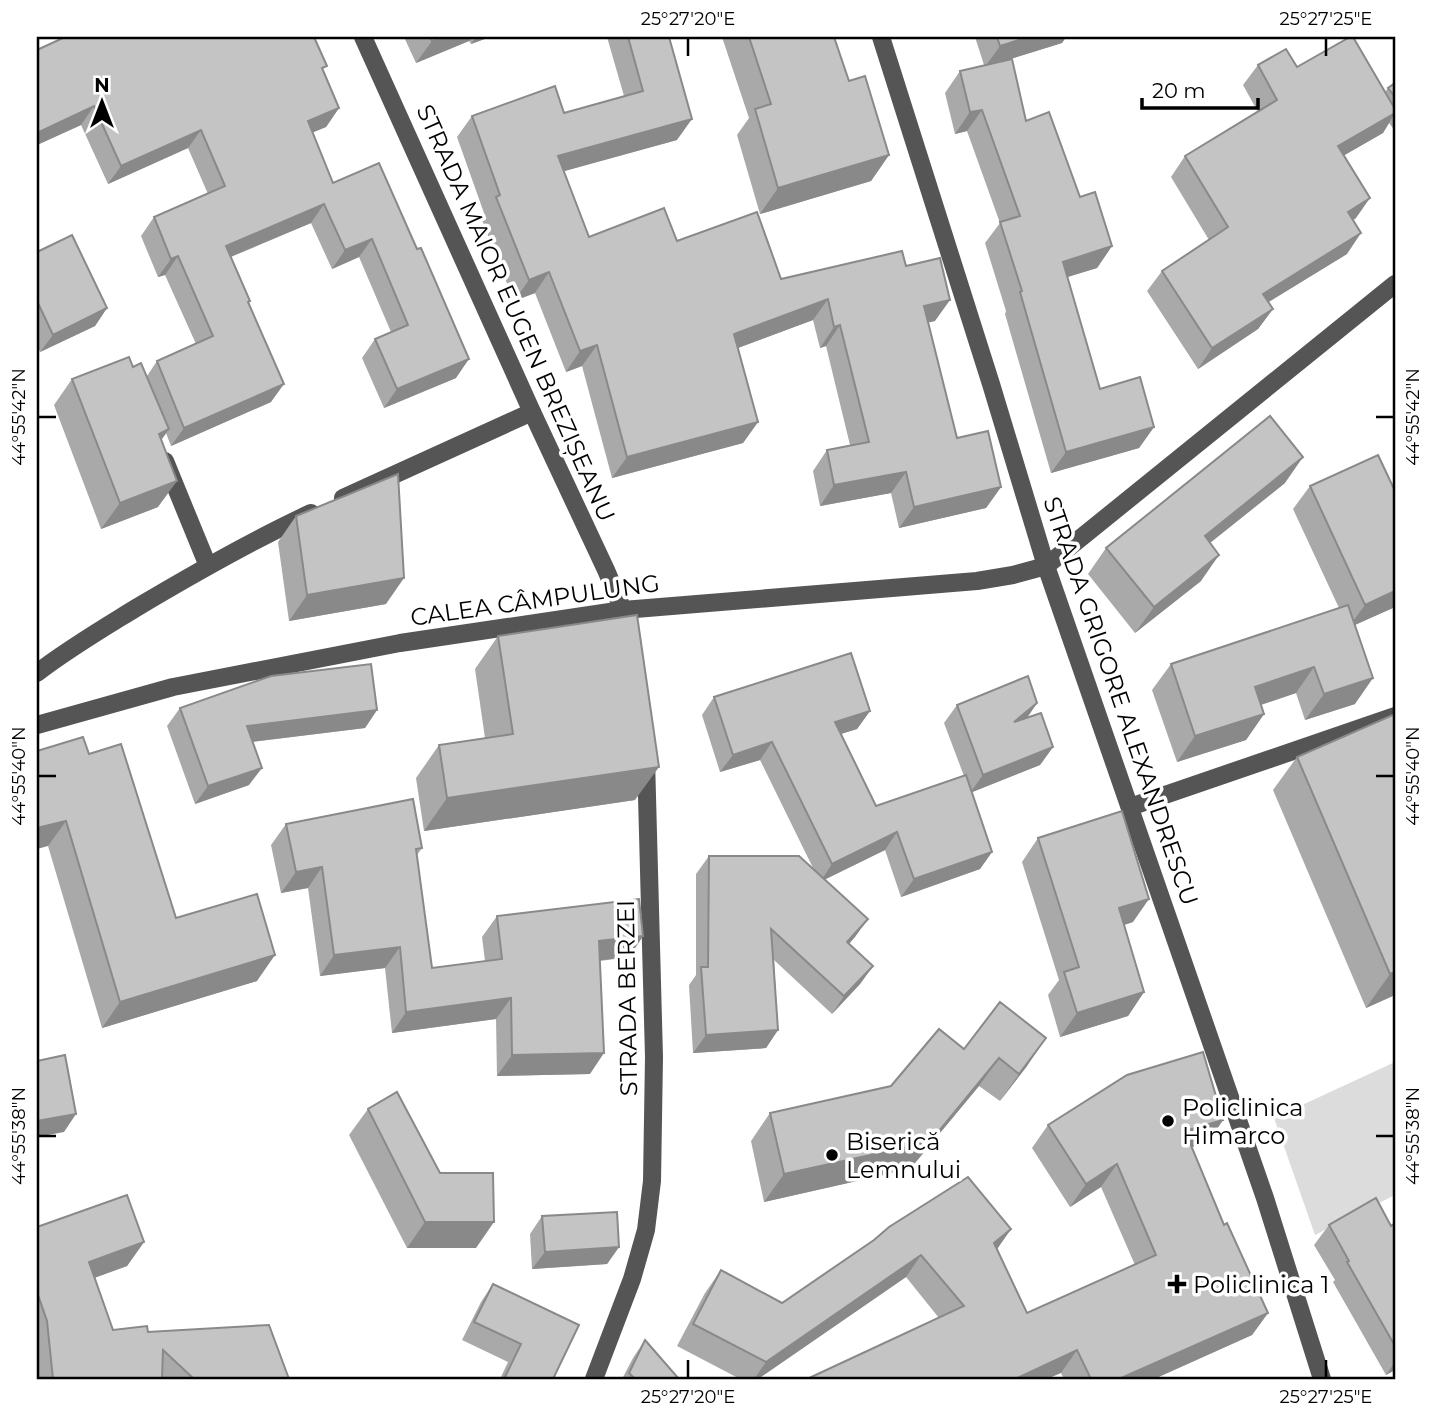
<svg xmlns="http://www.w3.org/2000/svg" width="1432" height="1416" viewBox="0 0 1432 1416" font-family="Montserrat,sans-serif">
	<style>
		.green { fill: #dcdcdc }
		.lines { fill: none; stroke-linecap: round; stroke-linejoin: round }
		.minor { stroke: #555; stroke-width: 18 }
		.wall { fill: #a9a9a9 }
		.shaded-wall { fill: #898989 }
		.building { fill: #c4c4c4; stroke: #898989; stroke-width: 2 }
		.ticks { fill: none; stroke: #000; stroke-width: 2.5 }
		.poi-dot { fill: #000; stroke: #fff; stroke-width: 2.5 }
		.labels { text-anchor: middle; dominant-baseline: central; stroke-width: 7; stroke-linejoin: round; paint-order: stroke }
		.street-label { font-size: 24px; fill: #000; stroke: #fff }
		.poi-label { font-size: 24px; fill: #000; stroke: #fff; text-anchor: start }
		.neatline { fill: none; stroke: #000; stroke-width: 2.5 }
		.ticks-label { font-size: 18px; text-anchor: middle; fill: #000 }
	</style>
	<rect width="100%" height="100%" fill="#fff"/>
	<!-- green -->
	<polygon class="green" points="1395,1062 1395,1195 1315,1235 1274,1118"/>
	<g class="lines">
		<!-- minor -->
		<g class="minor">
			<polyline points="363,37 532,412 606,570 623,610 626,620"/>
			<polyline points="881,37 991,384 1046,566 1265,1198 1322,1379"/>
			<polyline points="165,461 208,566"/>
			<polyline points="343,498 532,412"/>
			<path d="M37 673C68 649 102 629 136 608 193 574 251 541 311 513"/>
			<polyline points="37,725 173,687 400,643 623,610 977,581 1013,575 1046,566 1395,284"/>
			<polyline points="1130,807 1395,716"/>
			<polyline points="594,1379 632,1279 646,1230 652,1181 654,1057 646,759"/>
		</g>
	</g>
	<!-- wall -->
	<g class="wall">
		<polygon points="404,37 490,37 471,44 469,41 416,63"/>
		<polygon points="607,37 669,37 677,140 564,171 589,237 677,241 781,279 906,266 935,321 928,322 957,438 1001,487 986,508 899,528 891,493 820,506 813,471 827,450 850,445 826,346 820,348 813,320 738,348 758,422 743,443 612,478 582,366 566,372 535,293 514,301 481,218 484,213 457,137 472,116 564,113 624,96"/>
		<polygon points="722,37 834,37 849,81 889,155 871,181 760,214 737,135 749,118"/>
		<polygon points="975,37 1066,37 1062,43 1010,59 1026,121 1080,197 1112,246 1097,268 1067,277 1100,389 1154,427 1139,448 1051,473 1005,314 1006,311 985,243 1000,223 967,131 955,134 945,93 960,71 984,65"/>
		<polygon points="37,50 323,71 339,108 326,127 312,132 333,183 379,163 456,378 384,408 362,358 375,339 391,332 359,257 332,269 311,223 231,257 248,304 271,402 171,446 166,433 161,440 158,507 101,529 54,405 72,379 133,367 147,376 157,361 196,344 165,275 158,277 141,236 154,217 208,194 188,148 108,184 81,125 37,145"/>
		<polygon points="1258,65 1297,67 1385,92 1388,88 1395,83 1395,131 1389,123 1383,133 1344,155 1356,218 1353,220 1347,254 1268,302 1273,309 1258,329 1198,369 1147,291 1162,271 1209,240 1171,177 1185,156 1258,112 1243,85"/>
		<polygon points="37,252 107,308 95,326 40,352 37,345"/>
		<polygon points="1285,483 1210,543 1201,581 1135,633 1088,574 1106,548"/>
		<polygon points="1310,486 1395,607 1355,625 1355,704 1305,720 1296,693 1261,705 1264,714 1246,740 1177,762 1152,690 1171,664 1339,608 1293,509"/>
		<polygon points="296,516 386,604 289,621 278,542"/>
		<polygon points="498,636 635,800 424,831 416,778 439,745 485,738 475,669"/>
		<polygon points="714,697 870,711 857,729 840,734 876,806 964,776 944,723 957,705 1037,703 1027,717 1053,747 1040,765 972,792 992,852 980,869 901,897 885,850 825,879 868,919 849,944 873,966 860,984 832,1014 774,960 778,1030 766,1048 693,1053 689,985 696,975 696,874 709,856 814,870 760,760 720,772 702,715"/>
		<polygon points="180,708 377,710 365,728 252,742 249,785 195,804 167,726"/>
		<polygon points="1395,714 1395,995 1366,1008 1273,790 1297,757"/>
		<polygon points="89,754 176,918 257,981 102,1028 48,846"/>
		<polygon points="286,824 422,848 417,855 432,968 485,961 482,937 497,916 643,936 629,957 600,961 590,1074 497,1076 496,1019 392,1033 385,968 320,976 308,888 281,893 271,845"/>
		<polygon points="1038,838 1133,922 1124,925 1144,992 1128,1016 1060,1037 1048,995 1059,980 1022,862"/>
		<polygon points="964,1049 1027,1066 1000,1101 979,1086 910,1169 764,1202 751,1141 770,1113 891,1086"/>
		<polygon points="368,1109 476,1248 407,1248 349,1135"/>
		<polygon points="1223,1120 1208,1142 1192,1147 1224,1225 1268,1313 1252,1335 1154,1379 1064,1379 1061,1373 939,1318 906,1277 758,1379 740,1379 677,1346 705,1293 721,1270 782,1303 874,1240 1011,1229 997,1249 1027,1313 1135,1265 1101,1187 1070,1207 1032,1148 1048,1125"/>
		<polygon points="542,1216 619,1247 607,1264 532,1269 530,1234"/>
		<polygon points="1395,1223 1395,1370 1386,1375 1333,1282 1335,1280 1314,1245 1329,1225 1391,1226"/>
		<polygon points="37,1227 144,1242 127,1266 94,1278 113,1330 148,1332 289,1379 37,1379"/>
		<polygon points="493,1284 553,1379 500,1379 508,1362 462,1340 481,1302"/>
		<polygon points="645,1340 679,1379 622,1379 633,1358"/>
	</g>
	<!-- shaded-wall -->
	<g class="shaded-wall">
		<polygon points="442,37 473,37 469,41 416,63 432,41"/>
		<polygon points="476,37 490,37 471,44"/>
		<polygon points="1028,37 1066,37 1062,43 985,67 1000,46"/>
		<polygon points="94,106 81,125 37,145 37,133"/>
		<polygon points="339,108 326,127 295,140 308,121"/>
		<polygon points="982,110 967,131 955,134 970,112"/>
		<polygon points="1395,113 1383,133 1324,167 1338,146"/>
		<polygon points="692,119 677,140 543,177 558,156"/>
		<polygon points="201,130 188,148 108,184 121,166"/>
		<polygon points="889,155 871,181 760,214 778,188"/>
		<polygon points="1370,198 1356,218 1334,232 1348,212"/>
		<polygon points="324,204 311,223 213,264 226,246"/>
		<polygon points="1361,233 1347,254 1249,314 1263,294"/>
		<polygon points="372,239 359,257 332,269 345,250"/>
		<polygon points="1112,246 1097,268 1048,283 1063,262"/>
		<polygon points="178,256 165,275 158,277 171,259"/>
		<polygon points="549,272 535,293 514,301 529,280"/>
		<polygon points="828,299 813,320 719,355 734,334"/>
		<polygon points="950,300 935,321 909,327 924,306"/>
		<polygon points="107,308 95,326 40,352 53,335"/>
		<polygon points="1273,309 1258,329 1198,369 1212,348"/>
		<polygon points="840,325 826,346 820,348 834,327"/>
		<polygon points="597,345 582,366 566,372 580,351"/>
		<polygon points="469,359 456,378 384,408 397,389"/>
		<polygon points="284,384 271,402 171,446 184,428"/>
		<polygon points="758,422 743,443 612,478 627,457"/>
		<polygon points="1154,427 1139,448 1051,473 1066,452"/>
		<polygon points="169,429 151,455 159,434"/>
		<polygon points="1303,457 1285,483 1186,562 1205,536"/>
		<polygon points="906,472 891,493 820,506 834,485"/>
		<polygon points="177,481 158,507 101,529 120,503"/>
		<polygon points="1001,487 986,508 899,528 914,507"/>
		<polygon points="1219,555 1201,581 1135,633 1154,607"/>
		<polygon points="404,578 386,604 289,621 307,595"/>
		<polygon points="1395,591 1395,607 1348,628 1365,605"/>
		<polygon points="1314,667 1296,693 1236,713 1255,687"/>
		<polygon points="1373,678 1355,704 1305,720 1324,694"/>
		<polygon points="1037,703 1025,721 1014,722"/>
		<polygon points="377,710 365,728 234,744 247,726"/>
		<polygon points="870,711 857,729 822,740 835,722"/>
		<polygon points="1264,714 1246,740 1177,762 1195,736"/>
		<polygon points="772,742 760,760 720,772 733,755"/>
		<polygon points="1053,747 1040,765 970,793 983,775"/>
		<polygon points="659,767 635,800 424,831 447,798"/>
		<polygon points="262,768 249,785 195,804 208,786"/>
		<polygon points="66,821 48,846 37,849 37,828"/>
		<polygon points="897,832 885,850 820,882 832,864"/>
		<polygon points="992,852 980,869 901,897 914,879"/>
		<polygon points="322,867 308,888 281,893 296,872"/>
		<polygon points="1149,899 1133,922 1102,932 1119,908"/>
		<polygon points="868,919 855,937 835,960 847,942"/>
		<polygon points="643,936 629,957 585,962 599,941"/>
		<polygon points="400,947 385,968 320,976 334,955"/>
		<polygon points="275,955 257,981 102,1028 120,1002"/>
		<polygon points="873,966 860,984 832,1014 844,996"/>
		<polygon points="1395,972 1395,995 1366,1008 1390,974"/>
		<polygon points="1144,992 1128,1016 1060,1037 1077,1013"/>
		<polygon points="511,998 496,1019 392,1033 406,1012"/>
		<polygon points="778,1030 766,1048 693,1053 706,1035"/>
		<polygon points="1046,1038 1027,1066 1000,1101 1019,1074"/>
		<polygon points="604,1053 590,1074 497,1076 512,1055"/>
		<polygon points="999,1058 979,1086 910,1169 764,1202 784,1174"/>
		<polygon points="76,1114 64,1132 37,1137 37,1121"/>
		<polygon points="1223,1120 1208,1142 1169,1154 1185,1131"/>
		<polygon points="1117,1164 1101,1187 1070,1207 1086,1184"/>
		<polygon points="425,1222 494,1222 476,1248 407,1248"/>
		<polygon points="1011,1229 995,1252 994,1243"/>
		<polygon points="144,1242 127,1266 72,1286 89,1262"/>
		<polygon points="619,1247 607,1264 532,1269 545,1252"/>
		<polygon points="921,1255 906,1277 758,1379 754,1379 766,1362"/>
		<polygon points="1268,1313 1252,1335 1154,1379 1119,1379"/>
		<polygon points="1077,1350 1061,1373 1047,1379 1015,1379"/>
		<polygon points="1395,1362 1395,1370 1386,1375"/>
	</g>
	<!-- building -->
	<g class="building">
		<polygon points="65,37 314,37 327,66 322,68 339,108 308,121 333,183 379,163 417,249 421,248 469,359 397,389 375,339 408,325 372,239 345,250 324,204 226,246 250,301 248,302 284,384 184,428 157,361 213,336 178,256 171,259 154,217 225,186 201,130 121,166 94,106 37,133 37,50"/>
		<polygon points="430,37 442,37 432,41"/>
		<polygon points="628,37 669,37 692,119 558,156 589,237 664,208 677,241 757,212 781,279 902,251 906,266 940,258 950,300 924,306 957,438 988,431 1001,487 914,507 906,472 834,485 827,450 869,442 840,325 834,327 828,299 734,334 758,422 627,457 597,345 580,351 549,272 529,280 496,197 500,195 472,116 555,86 564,113 643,91"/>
		<polygon points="749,37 834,37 849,81 865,76 889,155 778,188 755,109 771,104"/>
		<polygon points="997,37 1028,37 1000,46"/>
		<polygon points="1350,37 1353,37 1395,109 1395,113 1338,146 1370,198 1348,212 1361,233 1263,294 1273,309 1212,348 1162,271 1228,227 1185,156 1277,100 1258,65 1286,49 1297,67"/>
		<polygon points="1012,59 1026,121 1049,112 1080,197 1095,192 1112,246 1063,262 1100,389 1140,377 1154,427 1066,452 1020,292 1022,291 1000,222 1020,216 982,110 970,112 960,71"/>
		<polygon points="1395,83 1395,97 1388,88"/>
		<polygon points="72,235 107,308 53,335 37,301 37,252"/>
		<polygon points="129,357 133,367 141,363 169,429 159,434 177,481 120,503 72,379"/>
		<polygon points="1270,416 1303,457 1205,536 1219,555 1154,607 1106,548"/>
		<polygon points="1378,455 1395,491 1395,591 1365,605 1310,486"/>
		<polygon points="398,474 404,578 307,595 296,516"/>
		<polygon points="1348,605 1373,678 1324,694 1314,667 1255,687 1264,714 1195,736 1171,664"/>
		<polygon points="637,615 659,767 447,798 439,745 513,734 498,636"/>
		<polygon points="851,653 870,711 835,722 876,806 966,775 992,852 914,879 897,832 832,864 772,742 733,755 714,697"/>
		<polygon points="371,664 377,710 247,726 262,768 208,786 180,708 271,676"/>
		<polygon points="1028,676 1037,703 1014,722 1041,713 1053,747 983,775 957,705"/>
		<polygon points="1395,714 1395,972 1390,974 1297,757"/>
		<polygon points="83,737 89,754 121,744 176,918 257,894 275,955 120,1002 66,821 37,828 37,751"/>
		<polygon points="413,799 422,848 416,849 432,968 502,959 497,916 639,899 643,936 599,941 604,1053 512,1055 511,998 406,1012 400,947 334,955 322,867 296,872 286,824"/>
		<polygon points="1122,811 1149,899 1119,908 1144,992 1077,1013 1064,972 1079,967 1038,838"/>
		<polygon points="709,856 799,856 868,919 847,942 873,966 844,996 771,929 778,1030 706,1035 701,967 708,967"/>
		<polygon points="1000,1002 1046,1038 1019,1074 999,1058 930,1142 784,1174 770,1113 891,1086 939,1029 964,1049"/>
		<polygon points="1203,1052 1223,1120 1185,1131 1224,1225 1227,1223 1268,1313 1119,1379 1091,1379 1077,1350 1015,1379 807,1379 964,1306 921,1255 766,1362 693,1324 721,1270 782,1303 874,1240 889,1227 968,1177 1011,1229 994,1243 1027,1313 1156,1255 1117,1164 1086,1184 1048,1125 1127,1075"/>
		<polygon points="65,1055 76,1114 37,1121 37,1061"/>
		<polygon points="397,1092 440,1173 493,1173 494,1222 425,1222 368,1109"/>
		<polygon points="127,1195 144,1242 89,1262 113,1330 147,1326 148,1332 269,1325 289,1379 194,1379 163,1350 162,1379 53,1379 47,1321 37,1292 37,1227"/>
		<polygon points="1376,1198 1391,1226 1395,1223 1395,1346 1347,1262 1349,1261 1329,1225"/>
		<polygon points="617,1212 619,1247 545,1252 542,1216"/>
		<polygon points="493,1284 579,1325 553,1379 504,1379 521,1344 474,1322"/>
		<polygon points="645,1340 679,1379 635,1379 629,1373"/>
	</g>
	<!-- ticks -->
	<path class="ticks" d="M688 38V56M1326 38V56M38 417H56M1376 417H1394M38 776H56M1376 776H1394M38 1136H56M1376 1136H1394M688 1360V1378M1326 1360V1378"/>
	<!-- markers -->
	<g class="poi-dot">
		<circle cx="1168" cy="1121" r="7"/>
		<circle cx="832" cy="1155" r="7"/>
		<path d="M1173.5 1273.5h7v7h7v7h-7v7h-7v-7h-7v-7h7z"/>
	</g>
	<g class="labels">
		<!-- street labels -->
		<g class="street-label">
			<text transform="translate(516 313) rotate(66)">STRADA MAIOR EUGEN BREZIȘEANU</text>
			<text transform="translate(535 600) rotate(-8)">CALEA CÂMPULUNG</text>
			<text transform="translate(1121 701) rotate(71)">STRADA GRIGORE ALEXANDRESCU</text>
			<text transform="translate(627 998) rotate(-91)">STRADA BERZEI</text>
		</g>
		<!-- poi labels -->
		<g class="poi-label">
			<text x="1182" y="1107">Policlinica<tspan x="1182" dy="28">Himarco</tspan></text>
			<text x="846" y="1141">Biserică<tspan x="846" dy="28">Lemnului</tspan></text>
			<text x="1193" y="1284">Policlinica 1</text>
		</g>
	</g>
	<!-- border -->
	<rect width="1432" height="1416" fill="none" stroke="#ffffff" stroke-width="77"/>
	<!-- north arrow -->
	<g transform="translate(102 102)" stroke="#ffffff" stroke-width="5" paint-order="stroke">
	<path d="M0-5L12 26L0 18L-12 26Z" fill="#000000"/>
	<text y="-10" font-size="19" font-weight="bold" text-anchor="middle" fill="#000000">N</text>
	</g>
	<!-- scale -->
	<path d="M1142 98v10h116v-10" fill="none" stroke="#000000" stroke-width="3.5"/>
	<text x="1152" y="98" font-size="21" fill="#000000" stroke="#ffffff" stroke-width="5" paint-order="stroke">20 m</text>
	<rect x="38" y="38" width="1356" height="1340" class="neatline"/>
	<g class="ticks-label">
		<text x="688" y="25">25°27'20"E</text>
		<text x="1326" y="25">25°27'25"E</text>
		<text transform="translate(19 417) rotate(-90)" y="6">44°55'42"N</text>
		<text transform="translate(1413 417) rotate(-90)" y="6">44°55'42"N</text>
		<text transform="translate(19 776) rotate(-90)" y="6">44°55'40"N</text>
		<text transform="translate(1413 776) rotate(-90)" y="6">44°55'40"N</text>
		<text transform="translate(19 1136) rotate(-90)" y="6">44°55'38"N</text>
		<text transform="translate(1413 1136) rotate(-90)" y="6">44°55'38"N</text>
		<text x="688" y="1403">25°27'20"E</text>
		<text x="1326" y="1403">25°27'25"E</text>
	</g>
</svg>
